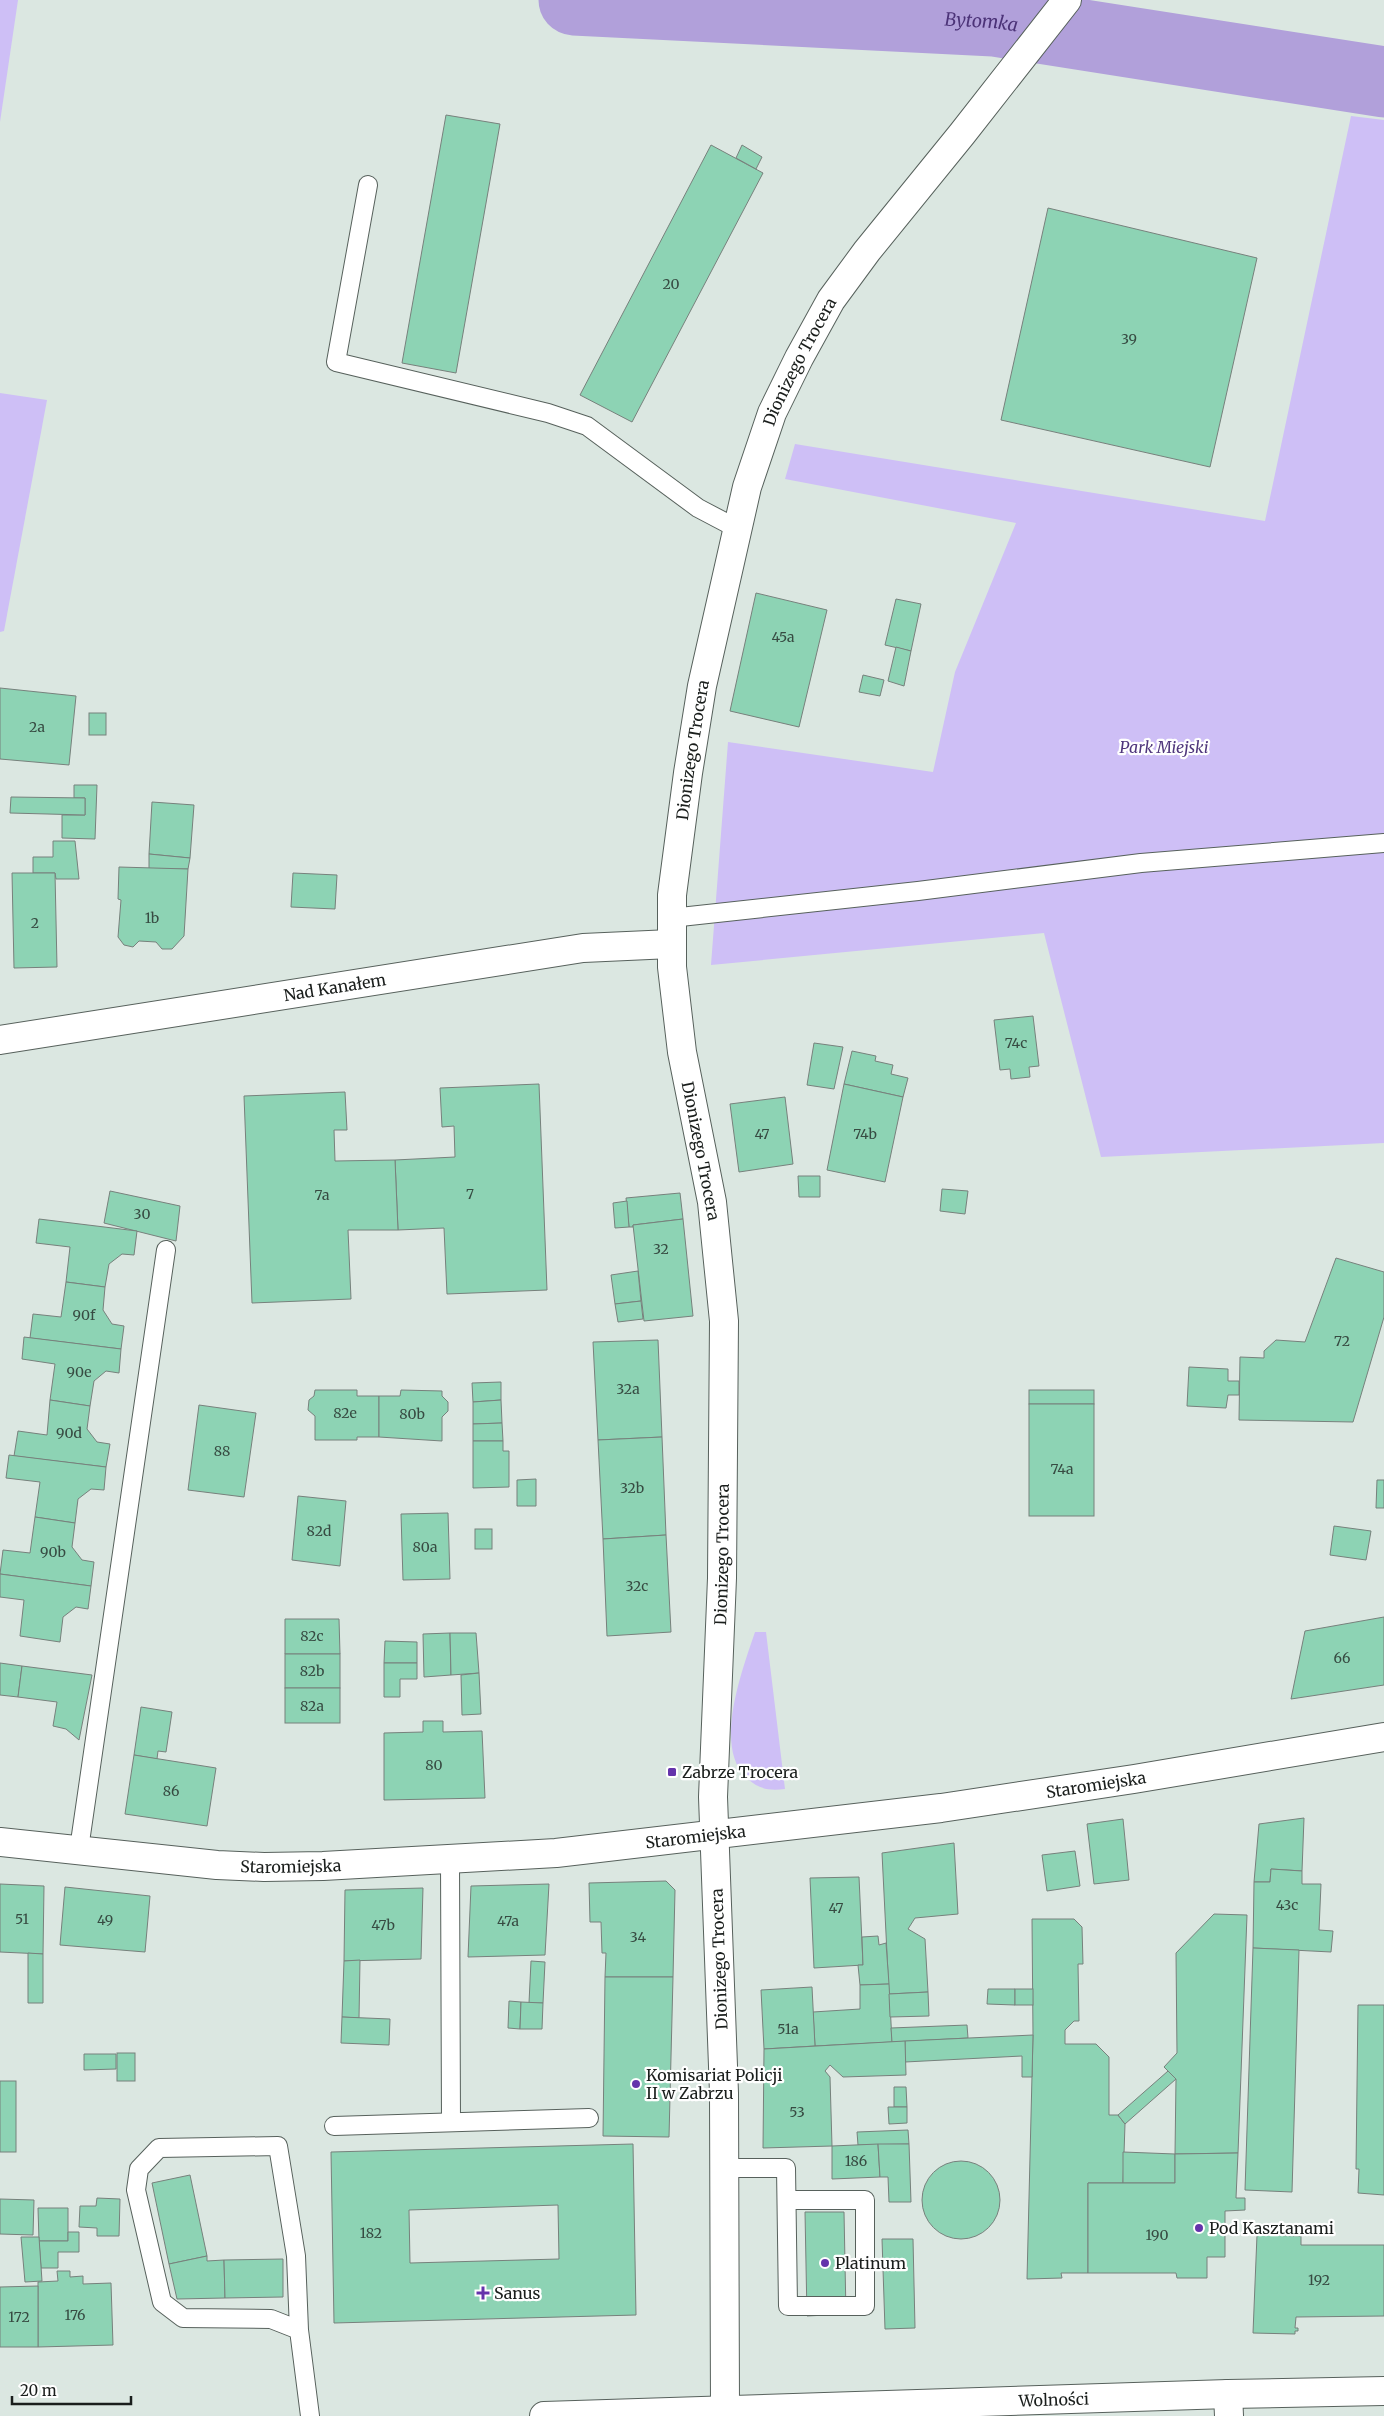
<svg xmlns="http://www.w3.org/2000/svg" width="1384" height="2416" viewBox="0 0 1384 2416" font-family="Merriweather,serif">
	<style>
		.green { fill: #cebff6 }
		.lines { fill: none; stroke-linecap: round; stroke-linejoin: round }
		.river { stroke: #b1a0da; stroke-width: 71 }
		.building { fill: #8dd3b4; stroke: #77817c; fill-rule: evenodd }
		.lane-casing { stroke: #57615c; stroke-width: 20 }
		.street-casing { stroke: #57615c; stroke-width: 30 }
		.secondary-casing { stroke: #57615c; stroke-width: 30 }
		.lane { stroke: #fff; stroke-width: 18 }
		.street { stroke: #fff; stroke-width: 28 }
		.secondary { stroke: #fff; stroke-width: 28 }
		.poi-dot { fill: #6433ab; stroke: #fff; stroke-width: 2 }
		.labels { text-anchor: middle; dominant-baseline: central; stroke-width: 4.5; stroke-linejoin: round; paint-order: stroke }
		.number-label { font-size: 14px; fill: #374b42 }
		.street-label { font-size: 16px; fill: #1a1e1c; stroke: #fff }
		.park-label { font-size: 16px; font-style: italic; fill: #4f367c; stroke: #fff }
		.poi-label { font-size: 16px; fill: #1a1e1c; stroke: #fff; text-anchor: start }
		.water-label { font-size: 18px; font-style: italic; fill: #4c3378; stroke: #fff }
	</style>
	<rect width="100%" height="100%" fill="#dbe7e1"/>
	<!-- green -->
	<g class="green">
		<polygon points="0,0 18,0 0,122"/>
		<polygon points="1351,116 1384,120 1384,1143 1101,1157 1044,933 711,965 728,742 933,772 955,672 1016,523 785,479 795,444 1265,521"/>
		<polygon points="0,393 47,400 4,631 0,632"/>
		<path d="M755 1632H766L785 1789C768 1791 758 1789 746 1777 713 1746 743 1668 755 1632Z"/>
	</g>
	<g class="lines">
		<!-- river -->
		<path class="river" id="s1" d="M574 0 994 21 1384 82"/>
	</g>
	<!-- building -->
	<g class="building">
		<polygon points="446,115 500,124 456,373 402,363"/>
		<polygon points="711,145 763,173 632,422 580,395"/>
		<polygon points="742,145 762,157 756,169 736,158"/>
		<polygon points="1048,208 1257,258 1210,467 1001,420"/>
		<polygon points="756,593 827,610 799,727 730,711"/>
		<polygon points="896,599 921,604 911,651 885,645"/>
		<polygon points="896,647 911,651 904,686 888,681"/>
		<polygon points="863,675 884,680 880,696 859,692"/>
		<polygon points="0,688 76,696 69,765 0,759"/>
		<rect x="89" y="713" width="17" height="22"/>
		<polygon points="74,785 97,785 95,839 62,838 62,815 85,815 85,798 74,798"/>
		<polygon points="11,797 85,798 85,815 10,813"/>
		<polygon points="152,802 194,805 190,858 149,854"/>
		<polygon points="53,841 75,841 79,879 56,879 55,873 33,873 33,857 53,857"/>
		<polygon points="149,854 190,858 188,869 149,869"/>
		<polygon points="119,867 188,869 184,936 172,949 162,949 156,942 139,941 133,947 124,945 118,937 121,900 118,899"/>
		<polygon points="12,873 55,873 57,967 14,968"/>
		<polygon points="293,873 337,875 335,909 291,907"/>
		<polygon points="1033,1016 1039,1066 1029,1067 1030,1077 1011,1079 1010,1069 1000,1070 994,1020"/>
		<polygon points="814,1043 843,1047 834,1089 807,1085"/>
		<polygon points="852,1051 876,1056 875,1061 893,1065 891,1074 908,1078 903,1097 844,1084"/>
		<polygon points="539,1084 547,1290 447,1294 444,1228 398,1230 395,1160 455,1157 454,1126 442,1127 440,1088"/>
		<polygon points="844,1084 903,1097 885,1182 827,1170"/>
		<polygon points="345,1092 347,1130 334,1130 335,1161 395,1160 398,1230 348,1230 351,1299 252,1303 244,1096"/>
		<polygon points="785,1097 793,1164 739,1172 730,1104"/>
		<polygon points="798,1176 820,1176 820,1197 799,1197"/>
		<polygon points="942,1189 968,1191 965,1214 940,1211"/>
		<polygon points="110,1191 180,1206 176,1241 104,1223"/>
		<polygon points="680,1193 683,1219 633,1225 633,1227 629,1227 626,1198"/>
		<polygon points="627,1201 629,1227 615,1228 613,1203"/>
		<polygon points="39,1219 137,1231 134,1255 122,1254 109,1264 105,1287 66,1282 70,1247 36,1243"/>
		<polygon points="683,1219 693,1316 644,1321 633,1225"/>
		<polygon points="1336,1258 1384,1272 1384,1317 1353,1422 1239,1420 1240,1357 1264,1358 1264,1351 1276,1340 1305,1342"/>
		<polygon points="638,1271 641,1301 615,1304 611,1275"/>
		<polygon points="66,1282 105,1287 103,1310 112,1324 124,1326 121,1349 30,1338 33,1314 61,1317"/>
		<polygon points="641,1301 643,1319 618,1322 615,1304"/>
		<polygon points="24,1337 121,1349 119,1373 106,1371 94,1381 90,1406 50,1400 55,1364 22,1359"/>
		<polygon points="658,1340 662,1437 598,1440 593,1342"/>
		<polygon points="1189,1367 1228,1369 1228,1381 1239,1381 1239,1395 1228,1395 1226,1408 1187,1406"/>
		<polygon points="501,1382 501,1400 473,1402 472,1383"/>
		<polygon points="315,1390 357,1390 357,1396 379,1396 379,1437 357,1437 357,1440 315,1440 315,1416 308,1410 309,1400 314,1396"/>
		<polygon points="401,1390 442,1391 442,1396 448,1402 448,1411 442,1417 442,1441 379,1437 379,1396 400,1396"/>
		<rect x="1029" y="1390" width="65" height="14"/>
		<polygon points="50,1400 90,1406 87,1429 97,1442 110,1444 106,1467 14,1456 18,1431 47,1435"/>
		<polygon points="501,1400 502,1423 473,1424 473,1402"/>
		<rect x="1029" y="1404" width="65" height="112"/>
		<polygon points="199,1405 256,1413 244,1497 188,1490"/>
		<polygon points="502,1423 503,1441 473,1441 473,1424"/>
		<polygon points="662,1437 666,1535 603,1539 598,1440"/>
		<polygon points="473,1441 503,1441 503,1451 509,1451 509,1487 473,1488"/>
		<polygon points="9,1455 106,1467 104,1490 91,1489 78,1499 75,1523 35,1517 40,1482 6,1478"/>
		<polygon points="536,1479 536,1506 517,1506 517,1480"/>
		<polygon points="1377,1480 1384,1480 1384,1508 1376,1508"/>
		<polygon points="298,1496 346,1501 340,1566 292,1560"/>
		<polygon points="448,1513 450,1579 403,1580 401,1514"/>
		<polygon points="35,1517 75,1523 72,1547 82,1560 94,1562 91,1586 0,1574 3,1550 30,1553"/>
		<polygon points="1334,1526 1371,1531 1366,1560 1330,1555"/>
		<rect x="475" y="1529" width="17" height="20"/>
		<polygon points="666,1535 671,1632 607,1636 603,1539"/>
		<polygon points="0,1574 91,1586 88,1609 76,1607 63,1617 60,1642 20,1636 24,1600 0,1597"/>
		<polygon points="1384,1617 1384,1685 1291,1699 1305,1631"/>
		<polygon points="285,1619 339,1619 340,1654 285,1654"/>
		<polygon points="450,1633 451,1675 424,1677 423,1634"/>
		<polygon points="450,1633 476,1633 479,1673 451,1675"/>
		<polygon points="385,1641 417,1642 417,1663 384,1663"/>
		<rect x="285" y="1654" width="55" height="34"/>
		<polygon points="0,1663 22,1666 18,1697 0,1695"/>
		<polygon points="384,1663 417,1663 417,1679 400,1679 400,1697 384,1697"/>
		<polygon points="22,1666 92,1675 79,1740 66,1729 53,1726 57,1702 18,1697"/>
		<polygon points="479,1673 481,1714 462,1715 461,1675"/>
		<rect x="285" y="1688" width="55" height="35"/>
		<polygon points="141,1707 172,1712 166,1752 158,1751 157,1759 134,1755"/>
		<polygon points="423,1721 443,1721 443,1732 482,1731 485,1798 384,1800 384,1733 423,1732"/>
		<polygon points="134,1755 216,1768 207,1826 125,1814"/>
		<polygon points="1304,1818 1302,1871 1271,1869 1270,1882 1254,1882 1259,1824"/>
		<polygon points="1123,1819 1129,1880 1094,1884 1087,1824"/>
		<polygon points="954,1843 958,1914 915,1918 908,1929 925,1939 928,1992 889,1994 882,1853"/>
		<polygon points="1075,1851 1080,1886 1047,1891 1042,1855"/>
		<polygon points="1271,1869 1302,1871 1302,1884 1321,1884 1319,1930 1333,1931 1331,1952 1253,1948 1254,1882 1270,1882"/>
		<polygon points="859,1877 863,1965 814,1968 810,1878"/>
		<polygon points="666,1881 675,1890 673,1977 605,1977 606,1953 602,1953 601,1922 590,1922 589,1883"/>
		<polygon points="0,1884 44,1886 43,1954 0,1952"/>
		<polygon points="549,1884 545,1955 468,1957 471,1886"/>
		<polygon points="65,1887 150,1896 145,1952 60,1945"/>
		<polygon points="423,1888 421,1959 344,1961 345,1890"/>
		<polygon points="1214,1914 1247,1915 1238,2153 1175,2154 1176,2079 1164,2067 1177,2053 1176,1953"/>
		<polygon points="1032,1919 1074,1919 1082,1927 1083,1964 1078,1964 1079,2021 1074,2021 1065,2030 1065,2044 1096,2044 1109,2057 1109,2115 1118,2115 1125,2124 1123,2183 1088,2183 1088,2273 1061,2273 1062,2278 1027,2279 1033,2035"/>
		<polygon points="878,1936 879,1945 886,1943 889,1984 860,1985 858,1965 863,1965 862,1937"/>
		<polygon points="1253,1948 1299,1950 1292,2192 1245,2190"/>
		<polygon points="28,1953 43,1954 43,2003 28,2003"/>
		<polygon points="360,1960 359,2018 342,2017 344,1961"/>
		<polygon points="531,1961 545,1962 543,2003 529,2003"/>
		<polygon points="605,1977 673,1977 669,2137 603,2136"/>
		<polygon points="889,1984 892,2042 815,2046 813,2012 860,2009 860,1985"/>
		<polygon points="812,1987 815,2046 764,2049 761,1990"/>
		<polygon points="988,1989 1015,1989 1015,2005 987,2004"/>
		<rect x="1015" y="1989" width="18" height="16"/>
		<polygon points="928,1992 929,2016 890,2017 889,1994"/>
		<polygon points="509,2001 521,2002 520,2029 508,2028"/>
		<polygon points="521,2002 543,2003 542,2029 520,2029"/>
		<polygon points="1358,2005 1384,2005 1384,2195 1358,2193 1359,2169 1356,2169"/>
		<polygon points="342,2017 390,2019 389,2045 341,2043"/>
		<polygon points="967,2025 968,2038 892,2042 891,2028"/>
		<polygon points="1033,2035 1032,2077 1022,2077 1022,2056 905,2062 905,2041"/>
		<polygon points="905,2041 906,2075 843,2077 830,2065 825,2071 830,2077 832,2146 763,2148 764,2049"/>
		<rect x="117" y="2053" width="18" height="28"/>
		<polygon points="84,2054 116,2054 116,2069 84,2070"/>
		<polygon points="1168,2071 1176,2079 1125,2124 1118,2115"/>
		<rect x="0" y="2081" width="16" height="71"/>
		<polygon points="894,2087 906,2087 907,2107 894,2107"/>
		<polygon points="888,2107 907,2107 907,2123 889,2124"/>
		<polygon points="908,2130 909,2144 858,2145 857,2132"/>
		<path d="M633 2144 636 2315 334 2323 331 2152ZM558 2205 559 2259 410 2263 409 2210Z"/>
		<polygon points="878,2144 880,2177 832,2179 832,2146"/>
		<polygon points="878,2144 909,2144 911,2202 889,2202 888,2177 880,2177"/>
		<polygon points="1123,2152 1175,2154 1175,2183 1123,2183"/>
		<polygon points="1238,2153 1236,2198 1245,2198 1245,2210 1225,2211 1225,2257 1207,2257 1207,2278 1177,2278 1176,2273 1088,2273 1088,2183 1175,2183 1175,2154"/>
		<circle cx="961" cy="2200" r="39"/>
		<polygon points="190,2175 207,2256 169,2264 152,2183"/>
		<polygon points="97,2198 120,2199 119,2236 97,2236 97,2228 79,2227 80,2206 96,2206"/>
		<polygon points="0,2199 34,2200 33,2235 0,2234"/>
		<polygon points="38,2208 68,2208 68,2241 39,2241"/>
		<polygon points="805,2212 844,2212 846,2314 807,2316"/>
		<polygon points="68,2232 79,2232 79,2252 58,2252 58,2268 41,2268 39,2241 68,2241"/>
		<polygon points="1257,2235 1301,2236 1301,2245 1384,2245 1384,2316 1296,2317 1295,2328 1298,2328 1298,2331 1295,2331 1295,2334 1253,2333"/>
		<polygon points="21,2237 39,2237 42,2281 25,2282"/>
		<polygon points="882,2239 913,2239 915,2328 885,2329"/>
		<polygon points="207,2256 207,2261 224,2260 225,2298 177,2299 169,2264"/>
		<polygon points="283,2259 283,2297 225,2298 224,2260"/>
		<polygon points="57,2271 70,2271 70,2277 83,2276 83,2284 111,2283 113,2345 38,2347 38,2282 58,2281"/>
		<polygon points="38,2286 38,2347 0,2347 0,2287"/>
	</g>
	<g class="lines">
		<defs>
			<g id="lane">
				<polyline points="368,185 336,362 548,413 587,426 698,508 736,528"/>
				<polyline points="671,918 918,891 1141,863 1384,843"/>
				<polyline points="79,1849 166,1250"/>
				<polyline points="450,1859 451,2122"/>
				<polyline points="334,2126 589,2118"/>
				<polyline points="724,2168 786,2168 788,2306 865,2306 865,2200 787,2200"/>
				<polyline points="299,2330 271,2319 183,2318 162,2302 136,2190 139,2169 159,2148 278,2146 296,2256 299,2330 310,2416"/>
			</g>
			<g id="street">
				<path id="s2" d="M0 1040 583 948 671 944"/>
				<path id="s3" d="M0 1842 217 1865 264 1867 323 1866 556 1853 941 1808 1134 1779 1384 1737"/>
				<polyline points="1228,2394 1229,2416"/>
			</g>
			<g id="secondary">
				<path id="s4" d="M725 2410 724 2093 713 1797 722 1578 724 1321 712 1202 682 1052 672 967V895L688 773 702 686 747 487 772 413 799 358 831 300 867 251 962 134 1067 0"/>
				<path id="s5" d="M544 2416 1228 2394 1384 2391"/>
			</g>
		</defs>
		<!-- lane casing -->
		<use href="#lane" class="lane-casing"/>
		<!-- street casing -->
		<use href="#street" class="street-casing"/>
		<!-- secondary casing -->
		<use href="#secondary" class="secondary-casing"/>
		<!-- lane -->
		<use href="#lane" class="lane"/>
		<!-- street -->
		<use href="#street" class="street"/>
		<!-- secondary -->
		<use href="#secondary" class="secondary"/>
	</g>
	<!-- markers -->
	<g class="poi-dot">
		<rect x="667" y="1767" width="10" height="10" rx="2.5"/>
		<circle cx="636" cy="2084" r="5"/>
		<circle cx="1199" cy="2228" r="5"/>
		<circle cx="825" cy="2263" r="5"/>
		<path d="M480.5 2285.5h5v5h5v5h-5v5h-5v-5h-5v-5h5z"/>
	</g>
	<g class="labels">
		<!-- number labels -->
		<g class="number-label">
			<text x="671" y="284">20</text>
			<text x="1129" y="339">39</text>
			<text x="783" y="637">45a</text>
			<text x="37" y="727">2a</text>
			<text x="152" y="918">1b</text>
			<text x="35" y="923">2</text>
			<text x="1016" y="1043">74c</text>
			<text x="762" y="1134">47</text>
			<text x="865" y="1134">74b</text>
			<text x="470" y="1194">7</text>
			<text x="322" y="1195">7a</text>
			<text x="142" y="1214">30</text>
			<text x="661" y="1249">32</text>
			<text x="84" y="1315">90f</text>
			<text x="1342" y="1341">72</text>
			<text x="79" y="1372">90e</text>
			<text x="628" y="1389">32a</text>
			<text x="345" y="1413">82e</text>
			<text x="412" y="1414">80b</text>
			<text x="69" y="1433">90d</text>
			<text x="222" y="1451">88</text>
			<text x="1062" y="1469">74a</text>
			<text x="632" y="1488">32b</text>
			<text x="319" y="1531">82d</text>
			<text x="425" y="1547">80a</text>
			<text x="53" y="1552">90b</text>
			<text x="637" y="1586">32c</text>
			<text x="312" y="1636">82c</text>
			<text x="1342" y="1658">66</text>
			<text x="312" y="1671">82b</text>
			<text x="312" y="1706">82a</text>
			<text x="434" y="1765">80</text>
			<text x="171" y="1791">86</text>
			<text x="1287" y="1905">43c</text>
			<text x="836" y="1908">47</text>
			<text x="22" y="1919">51</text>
			<text x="105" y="1920">49</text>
			<text x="508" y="1921">47a</text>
			<text x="383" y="1925">47b</text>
			<text x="638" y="1937">34</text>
			<text x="788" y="2029">51a</text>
			<text x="797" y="2112">53</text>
			<text x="856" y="2161">186</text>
			<text x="371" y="2233">182</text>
			<text x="1157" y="2235">190</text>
			<text x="1319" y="2280">192</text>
			<text x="75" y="2315">176</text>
			<text x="19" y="2317">172</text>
		</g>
		<!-- street labels -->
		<g class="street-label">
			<text stroke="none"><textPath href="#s4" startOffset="2071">Dionizego Trocera</textPath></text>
			<text stroke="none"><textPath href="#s4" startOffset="1666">Dionizego Trocera</textPath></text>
			<text stroke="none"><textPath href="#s2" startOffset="339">Nad Kanałem</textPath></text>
			<text transform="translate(701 1151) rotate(79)">Dionizego Trocera</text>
			<text stroke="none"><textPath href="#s4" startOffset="856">Dionizego Trocera</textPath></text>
			<text stroke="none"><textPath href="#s3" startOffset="1102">Staromiejska</textPath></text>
			<text stroke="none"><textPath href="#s3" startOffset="698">Staromiejska</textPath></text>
			<text stroke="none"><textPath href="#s3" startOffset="292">Staromiejska</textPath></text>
			<text transform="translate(719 1959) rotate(-92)">Dionizego Trocera</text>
			<text stroke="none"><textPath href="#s5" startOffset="510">Wolności</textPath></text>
		</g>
		<!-- park labels -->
		<g class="park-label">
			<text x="1164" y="747">Park Miejski</text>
		</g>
		<!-- poi labels -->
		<g class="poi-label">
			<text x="682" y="1772">Zabrze Trocera</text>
			<text x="646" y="2075">Komisariat Policji<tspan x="646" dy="18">II w Zabrzu</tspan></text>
			<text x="1209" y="2228">Pod Kasztanami</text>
			<text x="835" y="2263">Platinum</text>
			<text x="494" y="2293">Sanus</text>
		</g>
		<!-- water labels -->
		<g class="water-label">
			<text stroke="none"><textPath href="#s1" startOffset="408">Bytomka</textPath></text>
		</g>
	</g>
	<!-- scale -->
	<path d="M12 2396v8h119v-8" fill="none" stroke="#1a1e1c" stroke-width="2.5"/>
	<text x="20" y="2396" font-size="15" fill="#1a1e1c" stroke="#ffffff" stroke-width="4" paint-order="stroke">20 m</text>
</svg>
